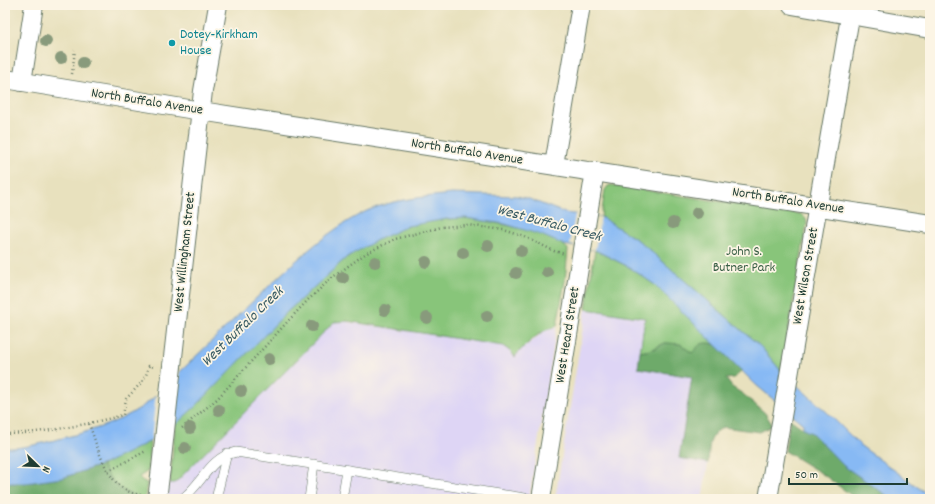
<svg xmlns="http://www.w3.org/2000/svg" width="935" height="504" viewBox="0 0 935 504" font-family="Dekko,sans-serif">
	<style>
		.built { fill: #ded5f5 }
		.green { fill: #88c57a; stroke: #548157 }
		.forest { fill: #6eaa6a; stroke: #46744f }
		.water { fill: #87b9f4; stroke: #537b94 }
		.pier { fill: #e8e1be }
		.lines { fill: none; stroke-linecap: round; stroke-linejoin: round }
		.service-casing { stroke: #657664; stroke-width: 10 }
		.minor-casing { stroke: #657664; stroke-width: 20 }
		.path { stroke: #657664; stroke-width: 2.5; stroke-dasharray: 1 3; stroke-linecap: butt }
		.service { stroke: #fff; stroke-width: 9 }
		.minor { stroke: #fff; stroke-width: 18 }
		.minor-bridge-casing { stroke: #657664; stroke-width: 20; stroke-linecap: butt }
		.minor-bridge { stroke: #fff; stroke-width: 18 }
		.tree { fill: #889a7c }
		.culture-dot { fill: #0f9aa8; stroke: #fcf5e5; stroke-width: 1.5 }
		.labels { text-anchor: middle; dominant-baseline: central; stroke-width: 3.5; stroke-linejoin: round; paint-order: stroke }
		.culture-label { font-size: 14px; fill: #0d838f; stroke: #fcf5e5; text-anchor: start }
		.street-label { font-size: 14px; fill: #1f3d34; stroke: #fcf5e5 }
		.park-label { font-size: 14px; fill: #395f46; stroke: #fcf5e5 }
		.water-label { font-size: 15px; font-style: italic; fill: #395c64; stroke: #fcf5e5 }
	</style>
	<rect width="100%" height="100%" fill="#fcf5e5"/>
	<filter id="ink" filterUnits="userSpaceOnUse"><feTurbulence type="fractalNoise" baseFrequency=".025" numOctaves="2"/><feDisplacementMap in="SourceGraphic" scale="8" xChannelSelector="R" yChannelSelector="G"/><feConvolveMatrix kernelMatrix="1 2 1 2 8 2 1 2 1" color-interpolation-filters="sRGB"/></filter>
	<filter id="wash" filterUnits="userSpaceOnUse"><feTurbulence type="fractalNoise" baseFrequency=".012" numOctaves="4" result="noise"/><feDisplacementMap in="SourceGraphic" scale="16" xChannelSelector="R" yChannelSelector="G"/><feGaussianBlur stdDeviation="0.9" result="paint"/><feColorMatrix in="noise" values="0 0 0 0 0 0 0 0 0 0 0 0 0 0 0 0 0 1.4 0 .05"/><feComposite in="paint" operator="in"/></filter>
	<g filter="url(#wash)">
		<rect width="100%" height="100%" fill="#e8e1be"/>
		<!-- built -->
		<g class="built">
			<polygon points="586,309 645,318 692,377 679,458 708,463 702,499 555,499"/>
			<polygon points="341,321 522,349 546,330 555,328 557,325 529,499 166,499 168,483 175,483 326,330 334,322"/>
		</g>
		<!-- green -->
		<g class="green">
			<polygon points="611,185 801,214 806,219 807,223 781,371 761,347 639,241 601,217 605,190 608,186"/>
			<path d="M465 218C490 222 551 231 568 249L565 281 557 325C554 329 551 328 546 330 540 332 517 352 515 357L511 352 503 346 347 321 334 322 175 483H170L175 425C220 383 260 336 305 294 319 282 332 269 346 258 362 246 389 232 408 226 426 221 446 219 465 218Z"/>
			<polygon points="595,250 629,267 655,285 716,344 708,343 692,353 680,344 665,343 651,350 640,352 645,318 586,309"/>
			<path d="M149 442 150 443 148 471 139 477 143 481 147 483 145 499H141L139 497C119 493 111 482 102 465Z"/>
		</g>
		<!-- forest -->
		<g class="forest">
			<path d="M665 343 680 344 692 353C695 350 698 346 701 344 717 338 732 360 743 370L734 378 726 379 732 387 743 394 765 413 770 421 771 426 760 432 723 427C707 438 710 445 708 463L679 458 692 377 638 368 640 352 651 350Z"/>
			<polygon points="790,419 801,427 812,433 844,466 892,499 856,499 824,475 785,451"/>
			<path d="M102 465C111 482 120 493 140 497L141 499H5V483H26L62 478Z"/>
		</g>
		<!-- water -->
		<path class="water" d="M452 194 517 196 529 199 565 213 601 217 639 241 761 347 781 371 829 414 861 446 930 496V499H892L844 466 812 433 803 429V424L756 385 655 285 629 267 595 250 564 245 541 235 505 224 465 218 447 219 408 226 379 239 347 257 287 312 196 406 175 425 149 442 107 463 62 478 26 483H5V448C22 449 42 443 59 439 87 432 116 424 140 408 157 397 171 380 185 367 213 340 240 313 268 287 297 259 333 226 369 210 396 199 424 197 452 194Z"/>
		<!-- pier -->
		<g class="pier">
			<polygon points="575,214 601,217 595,250 570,245"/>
			<polygon points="180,369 174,427 151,443 156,391"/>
		</g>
	</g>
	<g filter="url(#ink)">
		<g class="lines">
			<defs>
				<g id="service">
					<path d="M182 499C203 484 208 458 236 452L531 499"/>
					<polyline points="216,499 227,453"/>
					<polyline points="309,499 314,464"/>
					<polyline points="342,499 347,470"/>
				</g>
				<g id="minor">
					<polyline points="792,5 930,29"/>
					<polyline points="5,79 201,111 930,224"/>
					<polyline points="22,82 34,5"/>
					<polyline points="554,165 581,5"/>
					<polyline points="172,366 203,91 218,5"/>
					<polyline points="157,499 161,468"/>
					<polyline points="541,499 595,171"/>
					<polyline points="768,499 852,5"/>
				</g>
			</defs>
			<!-- service casing -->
			<use href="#service" class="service-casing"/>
			<!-- minor casing -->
			<use href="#minor" class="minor-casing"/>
			<!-- path -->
			<g class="path">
				<polyline points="72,74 75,50"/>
				<path d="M89 424C99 450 107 491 141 495"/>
				<polyline points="182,428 217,399 289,320 308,300 333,277 365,254 395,239 442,227 467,225 504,230 525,237 554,251 565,254"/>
				<path d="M5 434C45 433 85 425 123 415L126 399 142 382 146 375 149 366 156 367"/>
				<polyline points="108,471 146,451"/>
			</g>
			<!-- service -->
			<use href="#service" class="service"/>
			<!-- minor -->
			<use href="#minor" class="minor"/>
			<defs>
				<polyline id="minor-bridge" points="161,468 172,366"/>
			</defs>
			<!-- minor-bridge casing -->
			<use href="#minor-bridge" class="minor-bridge-casing"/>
			<!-- minor-bridge -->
			<use href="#minor-bridge" class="minor-bridge"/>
		</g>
		<!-- trees -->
		<g class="tree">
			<circle cx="46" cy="41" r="6"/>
			<circle cx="61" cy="58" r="6"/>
			<circle cx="83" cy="63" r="6"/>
			<circle cx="697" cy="213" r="6"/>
			<circle cx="673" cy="223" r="6"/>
			<circle cx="488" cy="246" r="6"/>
			<circle cx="521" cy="251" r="6"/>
			<circle cx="463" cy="253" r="6"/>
			<circle cx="375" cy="262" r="6"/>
			<circle cx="426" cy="262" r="6"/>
			<circle cx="547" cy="272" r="6"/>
			<circle cx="516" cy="273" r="6"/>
			<circle cx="343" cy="278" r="6"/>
			<circle cx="385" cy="310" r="6"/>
			<circle cx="487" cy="316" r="6"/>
			<circle cx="427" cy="318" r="6"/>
			<circle cx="312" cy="326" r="6"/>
			<circle cx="269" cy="359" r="6"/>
			<circle cx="241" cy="391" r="6"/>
			<circle cx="219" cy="410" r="6"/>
			<circle cx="190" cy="428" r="6"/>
			<circle cx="185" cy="448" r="6"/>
		</g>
	</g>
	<!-- markers -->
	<circle class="culture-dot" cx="172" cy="43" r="4"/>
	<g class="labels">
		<!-- culture labels -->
		<g class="culture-label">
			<text x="180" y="35">Dotey-Kirkham<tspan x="180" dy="16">House</tspan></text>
		</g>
		<!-- street labels -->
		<g class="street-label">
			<text transform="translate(147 102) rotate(9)">North Buffalo Avenue</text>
			<text transform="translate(467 152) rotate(9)">North Buffalo Avenue</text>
			<text transform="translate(788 201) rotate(9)">North Buffalo Avenue</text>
			<text transform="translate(185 252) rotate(-84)">West Willingham Street</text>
			<text transform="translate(806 276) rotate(-80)">West Wilson Street</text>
			<text transform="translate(568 335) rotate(-81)">West Heard Street</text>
		</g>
		<!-- park labels -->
		<g class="park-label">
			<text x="744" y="252">John S.<tspan x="744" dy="16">Butner Park</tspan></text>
		</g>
		<!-- water labels -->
		<g class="water-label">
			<text transform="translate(549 224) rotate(15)">West Buffalo Creek</text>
			<text transform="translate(243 327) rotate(-44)">West Buffalo Creek</text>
		</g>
	</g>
	<!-- margin -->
	<rect width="935" height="504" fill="none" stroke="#fcf5e5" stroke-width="20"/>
	<!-- north arrow -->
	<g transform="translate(38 466) rotate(113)" stroke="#fcf5e5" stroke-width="3" paint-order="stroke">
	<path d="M0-3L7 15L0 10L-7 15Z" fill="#1f3d34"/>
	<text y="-6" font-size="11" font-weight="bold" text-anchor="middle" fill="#1f3d34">N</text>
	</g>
	<!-- scale -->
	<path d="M789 478v6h118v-6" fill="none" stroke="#1f3d34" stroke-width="2"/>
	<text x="795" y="478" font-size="12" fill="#1f3d34" stroke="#fcf5e5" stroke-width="3" paint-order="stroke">50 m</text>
</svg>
